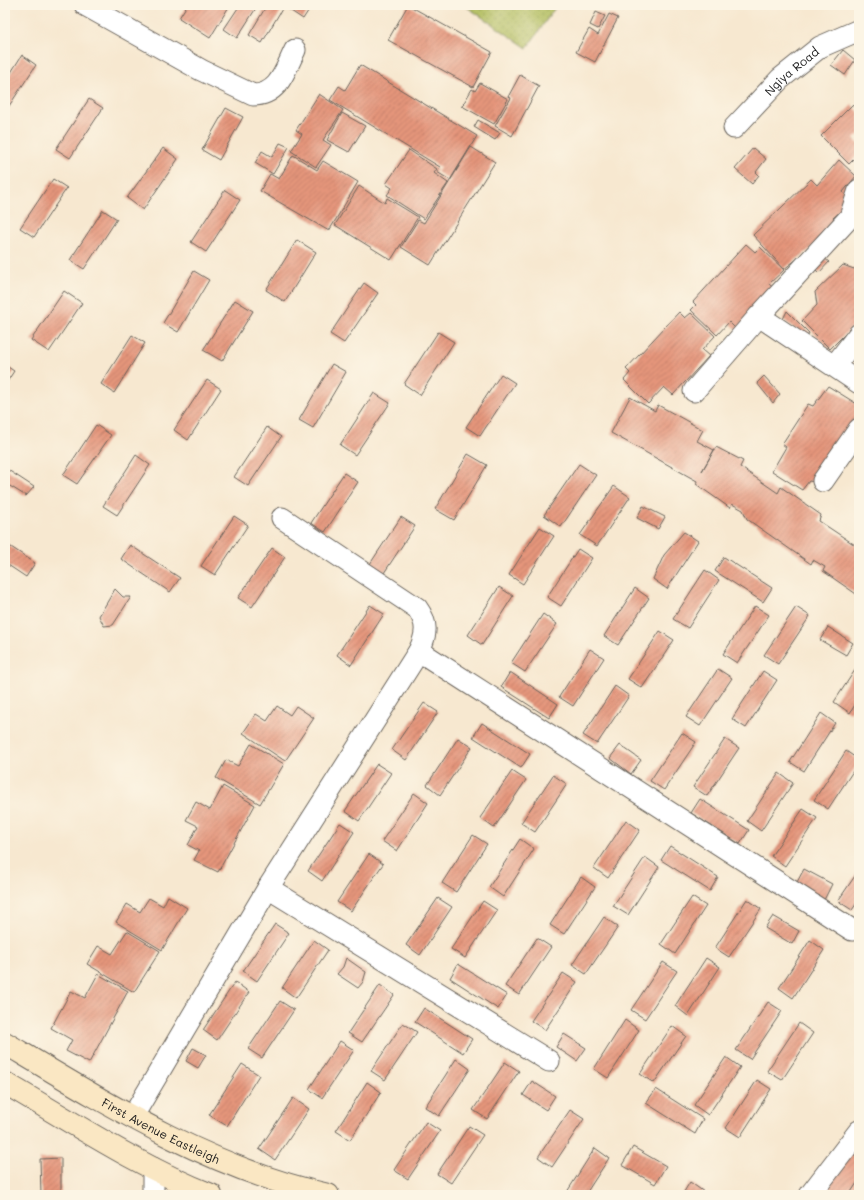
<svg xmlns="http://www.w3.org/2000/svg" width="864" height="1200" viewBox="0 0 864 1200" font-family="Mali,sans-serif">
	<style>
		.grass { fill: url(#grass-dots); stroke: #676d3e }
		.building { fill: url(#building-hatch) }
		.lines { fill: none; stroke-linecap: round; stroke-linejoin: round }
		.street-casing { stroke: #69635b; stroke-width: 23 }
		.secondary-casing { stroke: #69635b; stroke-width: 24 }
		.street { stroke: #fff; stroke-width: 21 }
		.secondary { stroke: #fae7c3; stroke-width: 22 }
		.labels { text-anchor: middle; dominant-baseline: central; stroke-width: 3; stroke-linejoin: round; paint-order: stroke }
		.street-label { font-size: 12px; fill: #1c1c1c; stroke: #fcf5e5 }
	</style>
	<defs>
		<pattern id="grass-dots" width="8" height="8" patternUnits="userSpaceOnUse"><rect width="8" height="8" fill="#b2be60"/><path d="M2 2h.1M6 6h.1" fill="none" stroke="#98a353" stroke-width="1.8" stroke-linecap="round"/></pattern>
		<pattern id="building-hatch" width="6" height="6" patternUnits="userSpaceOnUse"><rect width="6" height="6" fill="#e5957c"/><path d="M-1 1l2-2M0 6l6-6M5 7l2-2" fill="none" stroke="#b97965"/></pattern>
	</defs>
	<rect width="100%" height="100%" fill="#fcf5e5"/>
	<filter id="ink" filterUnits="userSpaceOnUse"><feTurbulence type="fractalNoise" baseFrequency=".025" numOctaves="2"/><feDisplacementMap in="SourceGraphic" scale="8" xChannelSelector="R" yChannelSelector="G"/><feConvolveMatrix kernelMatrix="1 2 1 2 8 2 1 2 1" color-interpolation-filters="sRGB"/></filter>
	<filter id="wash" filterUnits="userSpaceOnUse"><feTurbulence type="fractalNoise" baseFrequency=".012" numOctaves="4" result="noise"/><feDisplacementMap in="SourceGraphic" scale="16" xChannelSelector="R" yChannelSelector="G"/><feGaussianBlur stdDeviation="0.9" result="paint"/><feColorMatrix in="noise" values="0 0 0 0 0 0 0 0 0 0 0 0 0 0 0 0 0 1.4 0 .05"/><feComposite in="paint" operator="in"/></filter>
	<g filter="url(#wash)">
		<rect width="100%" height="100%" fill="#f7e8d0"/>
		<!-- grass -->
		<polygon class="grass" points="464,5 557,5 527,48"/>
		<g id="blocks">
			<!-- building -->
			<g class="building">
				<polygon points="187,5 230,5 210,38 179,18"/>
				<polygon points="240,5 258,5 237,38 224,29"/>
				<polygon points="267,5 275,5 282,9 262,43 249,35"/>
				<polygon points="282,5 312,5 303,19"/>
				<polygon points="408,5 492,52 473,87 388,40"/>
				<polygon points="596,12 605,16 598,29 590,25"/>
				<polygon points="609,14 618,18 595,62 576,52 589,29 598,35"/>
				<polygon points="843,50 855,60 845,75 831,65"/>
				<polygon points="22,55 36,65 5,112 5,82"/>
				<polygon points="360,65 477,136 450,180 437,172 440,167 330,100 339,86 345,90"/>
				<polygon points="520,75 539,86 512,136 495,126 511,98 508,97"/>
				<polygon points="480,83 508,99 494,124 462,106 472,89 475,91"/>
				<polygon points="319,94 343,110 323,140 331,145 316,167 291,151 302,134 296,130"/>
				<polygon points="89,99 103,108 70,158 56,149"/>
				<polygon points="852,105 859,112 859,135 854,139 859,144 859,154 849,164 821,136"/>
				<polygon points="226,108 243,117 219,160 202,150"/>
				<polygon points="342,113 365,126 349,152 327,140"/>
				<polygon points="478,120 500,133 495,140 474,127"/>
				<polygon points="280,143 289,147 273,174 255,163 262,151 272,157"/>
				<polygon points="471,147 495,162 430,265 401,247 418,220 424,223"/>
				<polygon points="163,148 178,159 143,210 127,198"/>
				<polygon points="753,148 766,159 756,172 759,175 752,184 735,169"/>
				<polygon points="409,150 437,169 434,173 448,183 424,219 387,195 392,188 386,184"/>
				<polygon points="293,155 317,170 323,161 358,182 329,231 260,191 270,174 279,179"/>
				<polygon points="839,160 856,176 843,192 851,202 833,218 839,227 784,269 753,235 811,179 817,185"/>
				<polygon points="53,179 67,188 34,237 20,228"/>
				<polygon points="359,186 385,203 387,198 418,217 391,260 335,225"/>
				<polygon points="225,190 240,200 206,252 191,242"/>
				<polygon points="103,210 117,219 84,269 70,260"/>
				<polygon points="297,240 316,252 285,302 266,290"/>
				<polygon points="746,244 755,252 760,247 784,270 769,284 776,290 738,331 729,322 717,335 691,310 696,305 693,302"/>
				<polygon points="818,253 829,262 819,273 809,263"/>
				<polygon points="859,264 859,320 830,349 802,321 817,305 815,292 843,265 854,269"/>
				<polygon points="194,271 209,280 178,332 163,323"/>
				<polygon points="364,283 378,293 344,343 330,334"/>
				<polygon points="64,291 82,303 49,352 31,340"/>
				<polygon points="235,300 253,311 222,361 203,350"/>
				<polygon points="787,311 809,333 806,339 783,319"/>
				<polygon points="679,312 685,318 691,313 715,336 702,350 709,356 673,395 664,387 648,404 624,380 630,373 626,369"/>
				<polygon points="438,332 454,342 420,395 404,384"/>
				<polygon points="132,335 145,343 114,393 101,384"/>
				<polygon points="332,364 346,372 313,428 299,420"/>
				<polygon points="5,365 14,371 5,385"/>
				<polygon points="501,374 515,383 480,436 466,427"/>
				<polygon points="764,376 780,394 773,403 757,383"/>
				<polygon points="207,380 221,389 188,440 174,430"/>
				<polygon points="828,386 857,404 857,416 814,482 809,481 802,490 772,471 786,447 782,444 808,404 813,406"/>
				<polygon points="374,393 390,403 355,455 340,445"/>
				<polygon points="630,397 655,411 658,405 703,430 697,441 714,450 702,471 716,447 743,461 740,467 778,493 781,487 821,515 819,521 855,545 859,541 859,596 823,571 825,567 813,560 811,564 747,519 743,510 732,504 730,508 696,484 697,481 611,433"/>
				<polygon points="96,425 111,435 77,484 63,475"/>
				<polygon points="267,427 281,437 248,486 234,477"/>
				<polygon points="468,454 487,465 454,520 435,509"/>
				<polygon points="136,455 150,465 117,515 103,506"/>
				<polygon points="579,464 596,475 561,527 544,515"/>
				<polygon points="5,468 34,487 26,496 5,483"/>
				<polygon points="344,473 358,482 325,532 311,523"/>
				<polygon points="614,486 630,497 597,546 580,535"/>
				<polygon points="643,506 665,517 658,529 637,518"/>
				<polygon points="234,516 248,525 215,575 201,566"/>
				<polygon points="401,517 415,526 382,576 368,567"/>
				<polygon points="540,527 554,536 523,584 509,575"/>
				<polygon points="684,532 698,541 667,589 653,579 664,555"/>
				<polygon points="5,543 35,563 26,577 5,563"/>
				<polygon points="130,545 180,578 170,592 121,559"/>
				<polygon points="272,548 285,557 252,607 238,598"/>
				<polygon points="578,549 592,558 561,606 547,597"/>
				<polygon points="724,557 772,588 763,602 715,571"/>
				<polygon points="705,570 719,580 688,628 673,619"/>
				<polygon points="499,587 513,596 482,645 468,635"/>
				<polygon points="635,588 649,598 618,645 604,636"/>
				<polygon points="115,589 123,597 131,597 113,625 104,626 99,616"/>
				<polygon points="370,605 384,614 351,665 337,655"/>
				<polygon points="755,606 769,615 737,663 723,654"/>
				<polygon points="796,607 810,616 778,664 764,655"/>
				<polygon points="543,614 557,624 525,672 511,663"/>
				<polygon points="828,627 853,643 846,655 820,640"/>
				<polygon points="660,631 674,640 642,688 628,679"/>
				<polygon points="590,649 604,658 573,706 559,697"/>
				<polygon points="859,664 859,698 850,713 834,702"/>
				<polygon points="718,669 732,678 700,726 686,717"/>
				<polygon points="763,671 777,680 746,728 732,719"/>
				<polygon points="510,672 558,704 549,718 501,687"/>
				<polygon points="615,686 629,696 597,744 583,735"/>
				<polygon points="424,703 438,712 406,760 392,750"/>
				<polygon points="277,706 290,715 296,706 314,718 285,761 243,733 256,714 267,721"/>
				<polygon points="821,713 835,723 804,771 790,762"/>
				<polygon points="482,723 530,754 521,768 473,737"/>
				<polygon points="682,733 696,742 664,790 650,781"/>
				<polygon points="458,738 472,747 440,795 427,785"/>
				<polygon points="725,739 739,748 707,796 693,787"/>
				<polygon points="251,744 284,764 260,804 216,778 226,760 238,766"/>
				<polygon points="620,745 641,760 631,774 610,758"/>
				<polygon points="846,751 859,760 859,762 828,809 814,800"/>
				<polygon points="377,764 391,773 359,821 345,811"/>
				<polygon points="512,771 526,780 494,828 480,818"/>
				<polygon points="779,773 793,783 761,831 747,821"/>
				<polygon points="553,775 567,784 535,832 521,823"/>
				<polygon points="223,786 255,805 218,872 194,860 199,851 188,845 198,826 186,820 196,802 210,810"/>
				<polygon points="414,793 428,803 397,851 382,841"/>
				<polygon points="700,799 749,830 740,844 691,813"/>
				<polygon points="803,809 817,818 785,866 771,856"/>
				<polygon points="626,820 640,830 608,878 594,868"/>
				<polygon points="340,823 354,832 322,881 308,871"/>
				<polygon points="473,835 487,844 456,892 442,883"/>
				<polygon points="520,839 534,849 503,897 489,887"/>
				<polygon points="670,846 718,877 710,891 661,860"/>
				<polygon points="369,854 383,864 351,911 337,902"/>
				<polygon points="645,857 659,867 628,915 613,906"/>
				<polygon points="804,869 832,884 824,900 796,884"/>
				<polygon points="859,870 859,900 852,910 838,901"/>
				<polygon points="581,877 595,887 564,934 550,925"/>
				<polygon points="168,896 187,908 162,950 116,922 127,904 140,912 149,898 163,906"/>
				<polygon points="692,897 706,906 675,954 661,944"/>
				<polygon points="438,898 452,907 420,955 406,945"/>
				<polygon points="747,899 761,909 729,957 715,948"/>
				<polygon points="483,901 497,910 465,958 451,949"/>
				<polygon points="773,916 799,931 792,944 765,928"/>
				<polygon points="604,917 618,927 586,974 572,965"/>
				<polygon points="275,924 289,933 257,981 243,971"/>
				<polygon points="127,931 160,951 134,992 87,964 98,946 112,954"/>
				<polygon points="537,938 551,947 519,995 505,986"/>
				<polygon points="314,940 328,950 296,998 282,988"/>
				<polygon points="810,940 824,950 793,998 779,988"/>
				<polygon points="346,958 366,972 363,982 358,988 337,974 343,967"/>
				<polygon points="706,958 720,967 688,1016 675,1006"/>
				<polygon points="663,962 677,971 645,1019 631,1010"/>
				<polygon points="458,964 507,995 498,1009 450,978"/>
				<polygon points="563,973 577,982 545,1030 531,1021"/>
				<polygon points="98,974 128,991 89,1063 66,1051 72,1040 51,1028 71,991 85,998"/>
				<polygon points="235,982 249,992 217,1040 203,1030"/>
				<polygon points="380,985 394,995 362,1042 348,1033"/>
				<polygon points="280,1001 294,1010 262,1058 248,1049"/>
				<polygon points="768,1002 782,1011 750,1059 736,1050"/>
				<polygon points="424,1008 472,1039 463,1053 415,1022"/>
				<polygon points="625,1020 639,1030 608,1078 594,1069"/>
				<polygon points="403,1023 417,1032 385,1080 371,1071"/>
				<polygon points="799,1023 813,1033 782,1080 767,1071"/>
				<polygon points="672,1026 686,1036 654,1083 640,1074"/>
				<polygon points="564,1034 586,1048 577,1061 556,1047"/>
				<polygon points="340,1041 354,1050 322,1098 309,1089"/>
				<polygon points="193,1048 206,1055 198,1068 186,1061"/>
				<polygon points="726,1057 740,1067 708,1115 694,1105"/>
				<polygon points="456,1059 470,1069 439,1116 425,1107"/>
				<polygon points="505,1062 519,1071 487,1119 473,1110"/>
				<polygon points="242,1064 259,1075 227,1126 209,1115"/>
				<polygon points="757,1080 771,1089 740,1137 726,1128"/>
				<polygon points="532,1081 555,1096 546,1110 523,1095"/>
				<polygon points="367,1082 381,1092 350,1140 336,1131"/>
				<polygon points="656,1089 703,1119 695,1134 646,1103"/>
				<polygon points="293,1098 309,1109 275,1160 259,1149"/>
				<polygon points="570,1110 584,1119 552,1167 538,1157"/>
				<polygon points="426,1122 440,1131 408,1179 394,1170"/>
				<polygon points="469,1126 483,1135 451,1183 437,1174"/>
				<polygon points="859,1134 859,1180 849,1195 815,1195"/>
				<polygon points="633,1147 666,1166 655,1184 622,1165"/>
				<polygon points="595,1148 609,1158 585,1195 565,1195"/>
				<polygon points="61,1158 61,1195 41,1195 40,1159"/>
				<polygon points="690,1182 704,1192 702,1195 682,1195"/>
			</g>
		</g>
	</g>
	<g filter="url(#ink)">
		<use href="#blocks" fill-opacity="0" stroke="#69635b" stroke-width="1"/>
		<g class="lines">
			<defs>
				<g id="street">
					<path d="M85 5 201 70 253 95C279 95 285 70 295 50"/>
					<path id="s1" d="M734 128 780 79 820 47 859 30"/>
					<polyline points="759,316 859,383"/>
					<polyline points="835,365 859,334"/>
					<polyline points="694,391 759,316 850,217 859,190"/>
					<polyline points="823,481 859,429"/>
					<polyline points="419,651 852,930"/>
					<polyline points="268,888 549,1061"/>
					<path d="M133 1116 268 888 419 651C427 634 428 623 417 608L282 518"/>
					<polyline points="153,1168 153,1195"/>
					<polyline points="810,1195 859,1131"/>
				</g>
				<g id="secondary">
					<path id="s2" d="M5 1043C107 1104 211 1169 328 1195"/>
					<path d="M5 1083C72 1122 138 1166 211 1195"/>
				</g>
			</defs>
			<!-- street casing -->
			<use href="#street" class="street-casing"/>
			<!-- secondary casing -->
			<use href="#secondary" class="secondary-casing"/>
			<!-- street -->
			<use href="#street" class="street"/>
			<!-- secondary -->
			<use href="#secondary" class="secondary"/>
		</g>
	</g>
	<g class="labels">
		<!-- street labels -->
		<g class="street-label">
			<text stroke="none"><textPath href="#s1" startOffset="81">Ngiya Road</textPath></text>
			<text stroke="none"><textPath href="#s2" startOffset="179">First Avenue Eastleigh</textPath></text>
		</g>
	</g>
	<!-- margin -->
	<rect width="864" height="1200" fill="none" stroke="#fcf5e5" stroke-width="20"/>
</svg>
